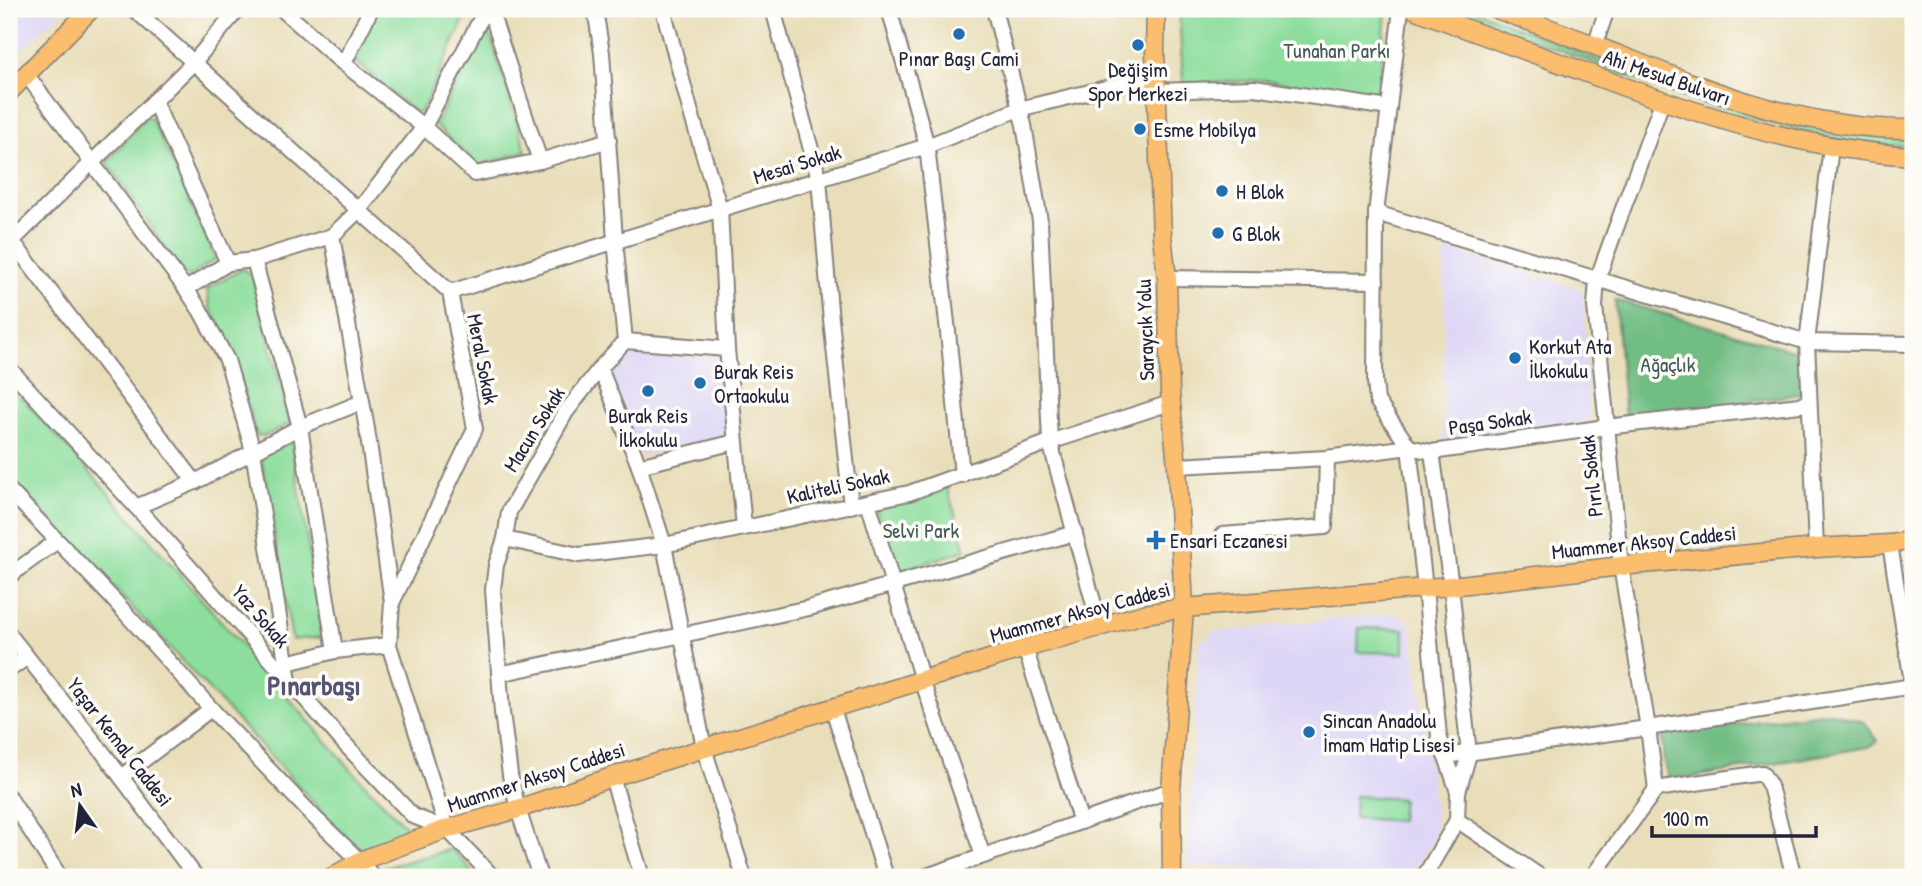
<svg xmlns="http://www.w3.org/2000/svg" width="1922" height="886" viewBox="0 0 1922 886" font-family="'Patrick Hand',sans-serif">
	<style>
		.built { fill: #ddd5f6 }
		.green { fill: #8dde9d; stroke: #58806c; stroke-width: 2 }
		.forest { fill: #72bd84; stroke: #4a7060; stroke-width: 2 }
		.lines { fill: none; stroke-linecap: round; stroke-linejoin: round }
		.minor-casing { stroke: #86807a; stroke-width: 18 }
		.major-casing { stroke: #86807a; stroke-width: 21 }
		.minor { stroke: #fff; stroke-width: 14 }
		.major { stroke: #fbbd6e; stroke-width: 18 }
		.poi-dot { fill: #1f6fb2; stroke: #fdfcf7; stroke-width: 2.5 }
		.labels { text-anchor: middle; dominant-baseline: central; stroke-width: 7; stroke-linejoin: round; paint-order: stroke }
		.park-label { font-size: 21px; fill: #425a58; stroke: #fdfcf7 }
		.poi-label { font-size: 21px; fill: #22223b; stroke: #fdfcf7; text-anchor: start }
		.street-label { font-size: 21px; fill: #22223b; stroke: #fdfcf7 }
		.district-label { font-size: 28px; font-weight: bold; fill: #565475; stroke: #fdfcf7 }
	</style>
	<rect width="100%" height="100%" fill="#fdfcf7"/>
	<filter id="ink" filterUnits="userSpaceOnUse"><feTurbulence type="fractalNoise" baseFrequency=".0143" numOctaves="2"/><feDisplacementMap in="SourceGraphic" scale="14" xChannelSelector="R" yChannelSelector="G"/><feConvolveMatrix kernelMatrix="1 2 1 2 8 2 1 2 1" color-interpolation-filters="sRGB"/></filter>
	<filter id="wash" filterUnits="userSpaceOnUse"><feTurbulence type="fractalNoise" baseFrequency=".00686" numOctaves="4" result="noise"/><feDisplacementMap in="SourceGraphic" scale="28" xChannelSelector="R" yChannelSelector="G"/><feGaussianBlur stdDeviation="1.57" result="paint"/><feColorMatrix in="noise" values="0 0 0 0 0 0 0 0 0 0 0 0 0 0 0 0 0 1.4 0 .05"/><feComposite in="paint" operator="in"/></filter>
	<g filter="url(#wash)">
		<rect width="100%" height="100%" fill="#e9deb9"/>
		<!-- built -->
		<g class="built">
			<polygon points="9,9 64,9 9,63"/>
			<polygon points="1445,248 1579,288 1584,296 1589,421 1443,440"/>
			<polygon points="625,353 718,358 727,436 640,456 625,412 610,373"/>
			<polygon points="1393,613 1405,619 1412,629 1436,821 1434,838 1409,877 1301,877 1287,869 1187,865 1199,644 1213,632"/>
		</g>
		<!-- green -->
		<g class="green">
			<polygon points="377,9 469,9 421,112 414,112 353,59"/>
			<polygon points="1179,9 1381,9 1386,10 1379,98 1265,80 1183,84"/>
			<path d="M1453 9H1472C1613 65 1758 133 1913 139V147L1847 141 1722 112Z"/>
			<polygon points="487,25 526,151 478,166 435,125"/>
			<polygon points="151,117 209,243 215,259 190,276 182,273 107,162 143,120"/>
			<polygon points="243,269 252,276 291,423 265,436 256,435 231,346 210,308 207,289"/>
			<polygon points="9,384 82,463 355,774 405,826 419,829 358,850 9,475"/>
			<polygon points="291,440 323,637 292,640 261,456"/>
			<polygon points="947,487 966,550 896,572 876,509"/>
			<polygon points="1359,628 1404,629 1404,653 1358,652"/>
			<polygon points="1355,796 1402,799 1400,821 1354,818"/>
			<polygon points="452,849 477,877 386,877 379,869"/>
		</g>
		<!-- forest -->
		<g class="forest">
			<polygon points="1615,300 1800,352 1802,394 1625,417"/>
			<polygon points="1830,712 1864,722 1878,741 1868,747 1669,781 1664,763 1662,734"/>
		</g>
	</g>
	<g filter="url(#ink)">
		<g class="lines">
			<defs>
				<g id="minor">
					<polyline points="134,9 450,292 475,429 392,603 389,645 447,829"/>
					<polyline points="282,9 338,59 424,127 475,174 540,161 609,140"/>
					<polyline points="490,9 540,161"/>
					<polyline points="663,9 691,113 720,209 727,349 744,527"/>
					<polyline points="773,9 819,179 830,310 851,506"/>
					<polyline points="889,9 927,146 948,332 962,475"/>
					<polyline points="994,9 1024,125 1040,221 1050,442 1100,627"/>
					<polyline points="1401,9 1376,213 1375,381 1377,401 1409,447 1425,588 1439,736 1458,792"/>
					<polyline points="1595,45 1607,9"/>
					<polyline points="344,63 371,9"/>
					<polyline points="26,74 186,289 200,310 227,360 253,451 289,681"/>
					<polyline points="1156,91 1254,88 1389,108"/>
					<polyline points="154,101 228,263"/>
					<polyline points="1376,213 1807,342 1913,344"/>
					<polyline points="332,236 367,429 392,602"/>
					<polyline points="12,241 195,482"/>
					<polyline points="9,244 194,62 238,9"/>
					<polyline points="254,260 300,427 335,651"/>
					<polyline points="1167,278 1376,281"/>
					<polyline points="186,289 228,263 254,260 332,236 359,210 424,127 486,9"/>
					<polyline points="450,292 927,146 1019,109 1156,76"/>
					<polyline points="625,341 727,349"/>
					<polyline points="9,368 149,521 343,742 413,816 447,829 493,877"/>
					<polyline points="600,368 639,466 664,545 704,748 744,877"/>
					<polyline points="639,466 735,442"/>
					<polyline points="1177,466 1327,458 1409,447 1432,452 1606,427 1809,404"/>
					<polyline points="9,490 112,598 215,713 315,818 360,861 373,877"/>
					<polyline points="868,502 922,680 983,856"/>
					<polyline points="136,507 195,482 300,427 362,402"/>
					<polyline points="1222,535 1325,527 1327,458"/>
					<polyline points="505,539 579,555 664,545 909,493 1050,442 1170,403"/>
					<polyline points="1890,544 1913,688"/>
					<polyline points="1816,548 1807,342 1831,147"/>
					<polyline points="9,576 57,541"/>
					<polyline points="9,634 104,754 196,877"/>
					<polyline points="1025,648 1081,822"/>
					<polyline points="287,663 335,651 389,645"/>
					<polyline points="9,670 27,657"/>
					<polyline points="499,674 809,608 1075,533"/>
					<polyline points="833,709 886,877"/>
					<polyline points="1445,756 1648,728 1913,686"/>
					<polyline points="121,777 211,709"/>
					<polyline points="612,777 642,877"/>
					<polyline points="1656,789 1762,773 1770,786 1794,877"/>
					<polyline points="9,797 60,877"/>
					<polyline points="1457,820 1541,877"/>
					<polyline points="540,877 518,809 510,775 502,712 493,590 496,565 505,539 509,512 566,412 600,368 625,341 615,240 602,53 595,9"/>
					<polyline points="924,877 1171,790"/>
					<polyline points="1424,877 1457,820 1458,792 1469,754 1451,586 1432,452"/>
					<polyline points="1592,877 1656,789 1648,728 1621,566 1595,306 1597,280 1662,102"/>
				</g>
				<g id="major">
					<polyline points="1156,9 1155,50 1162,236 1167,278 1170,393 1177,466 1184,608 1171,790 1172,877"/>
					<path d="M1414 9C1468 30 1524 50 1579 70 1687 111 1797 149 1913 156"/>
					<path d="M1496 9C1531 22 1566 34 1601 48 1700 87 1804 131 1913 129"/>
					<polyline points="9,92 91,9"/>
					<polyline points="332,877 360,861 400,846 447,829 518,809 612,777 1015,651 1144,614 1184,608 1451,586 1621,566 1816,548 1890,544 1913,540"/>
				</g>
			</defs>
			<!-- minor casing -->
			<use href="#minor" class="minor-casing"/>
			<!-- major casing -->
			<use href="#major" class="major-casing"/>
			<!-- minor -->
			<use href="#minor" class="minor"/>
			<!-- major -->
			<use href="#major" class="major"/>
		</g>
	</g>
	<!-- markers -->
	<g class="poi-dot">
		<circle cx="959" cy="34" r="7"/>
		<circle cx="1138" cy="45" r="7"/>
		<circle cx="1140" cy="129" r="7"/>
		<circle cx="1222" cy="191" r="7"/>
		<circle cx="1218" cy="233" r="7"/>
		<circle cx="1515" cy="358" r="7"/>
		<circle cx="700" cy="383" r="7"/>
		<circle cx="648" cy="391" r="7"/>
		<path d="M1152.5 529.5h7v7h7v7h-7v7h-7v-7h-7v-7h7z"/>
		<circle cx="1309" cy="732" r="7"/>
	</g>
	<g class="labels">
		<!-- park labels -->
		<g class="park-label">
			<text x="1337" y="50">Tunahan Parkı</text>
			<text x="1668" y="364">Ağaçlık</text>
			<text x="921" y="530">Selvi Park</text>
		</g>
		<!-- poi labels -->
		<g class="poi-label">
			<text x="959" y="58" text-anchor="middle">Pınar Başı Cami</text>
			<text x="1138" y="69" text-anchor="middle">Değişim<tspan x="1138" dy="24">Spor Merkezi</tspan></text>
			<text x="1154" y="129">Esme Mobilya</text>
			<text x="1236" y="191">H Blok</text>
			<text x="1232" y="233">G Blok</text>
			<text x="1529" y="346">Korkut Ata<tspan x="1529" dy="24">İlkokulu</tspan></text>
			<text x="714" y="371">Burak Reis<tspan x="714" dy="24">Ortaokulu</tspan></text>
			<text x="648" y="415" text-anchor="middle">Burak Reis<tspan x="648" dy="24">İlkokulu</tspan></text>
			<text x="1170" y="540">Ensari Eczanesi</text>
			<text x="1323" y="720">Sincan Anadolu<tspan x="1323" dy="24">İmam Hatip Lisesi</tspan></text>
		</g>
		<!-- street labels -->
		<g class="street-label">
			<text transform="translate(1667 77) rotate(19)">Ahi Mesud Bulvarı</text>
			<text transform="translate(797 164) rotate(-17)">Mesai Sokak</text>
			<text transform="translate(1145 330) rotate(-92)">Saraycık Yolu</text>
			<text transform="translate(483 359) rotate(79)">Meral Sokak</text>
			<text transform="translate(1490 422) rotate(-8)">Paşa Sokak</text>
			<text transform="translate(534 429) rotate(-58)">Macun Sokak</text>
			<text transform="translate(1591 476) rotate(-96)">Pırıl Sokak</text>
			<text transform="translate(838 486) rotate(-12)">Kaliteli Sokak</text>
			<text transform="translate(1644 542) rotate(-6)">Muammer Aksoy Caddesi</text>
			<text transform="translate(1080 612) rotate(-15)">Muammer Aksoy Caddesi</text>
			<text transform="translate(261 616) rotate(49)">Yaz Sokak</text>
			<text transform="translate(120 742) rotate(52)">Yaşar Kemal Caddesi</text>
			<text transform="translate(536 777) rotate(-18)">Muammer Aksoy Caddesi</text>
		</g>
		<!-- district labels -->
		<g class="district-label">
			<text x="314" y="685">Pınarbaşı</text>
		</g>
	</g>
	<!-- margin -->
	<rect width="1922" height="886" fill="none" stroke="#fdfcf7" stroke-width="35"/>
	<!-- north arrow -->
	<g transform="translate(80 806) rotate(346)" stroke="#fdfcf7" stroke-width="5" paint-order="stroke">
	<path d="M0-5L12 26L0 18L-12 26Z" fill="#22223b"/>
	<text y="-10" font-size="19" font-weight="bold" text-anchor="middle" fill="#22223b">N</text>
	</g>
	<!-- scale -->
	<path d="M1652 826v10h164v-10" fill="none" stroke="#22223b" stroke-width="3.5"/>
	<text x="1663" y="826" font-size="21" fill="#22223b" stroke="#fdfcf7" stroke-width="5" paint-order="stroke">100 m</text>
</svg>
